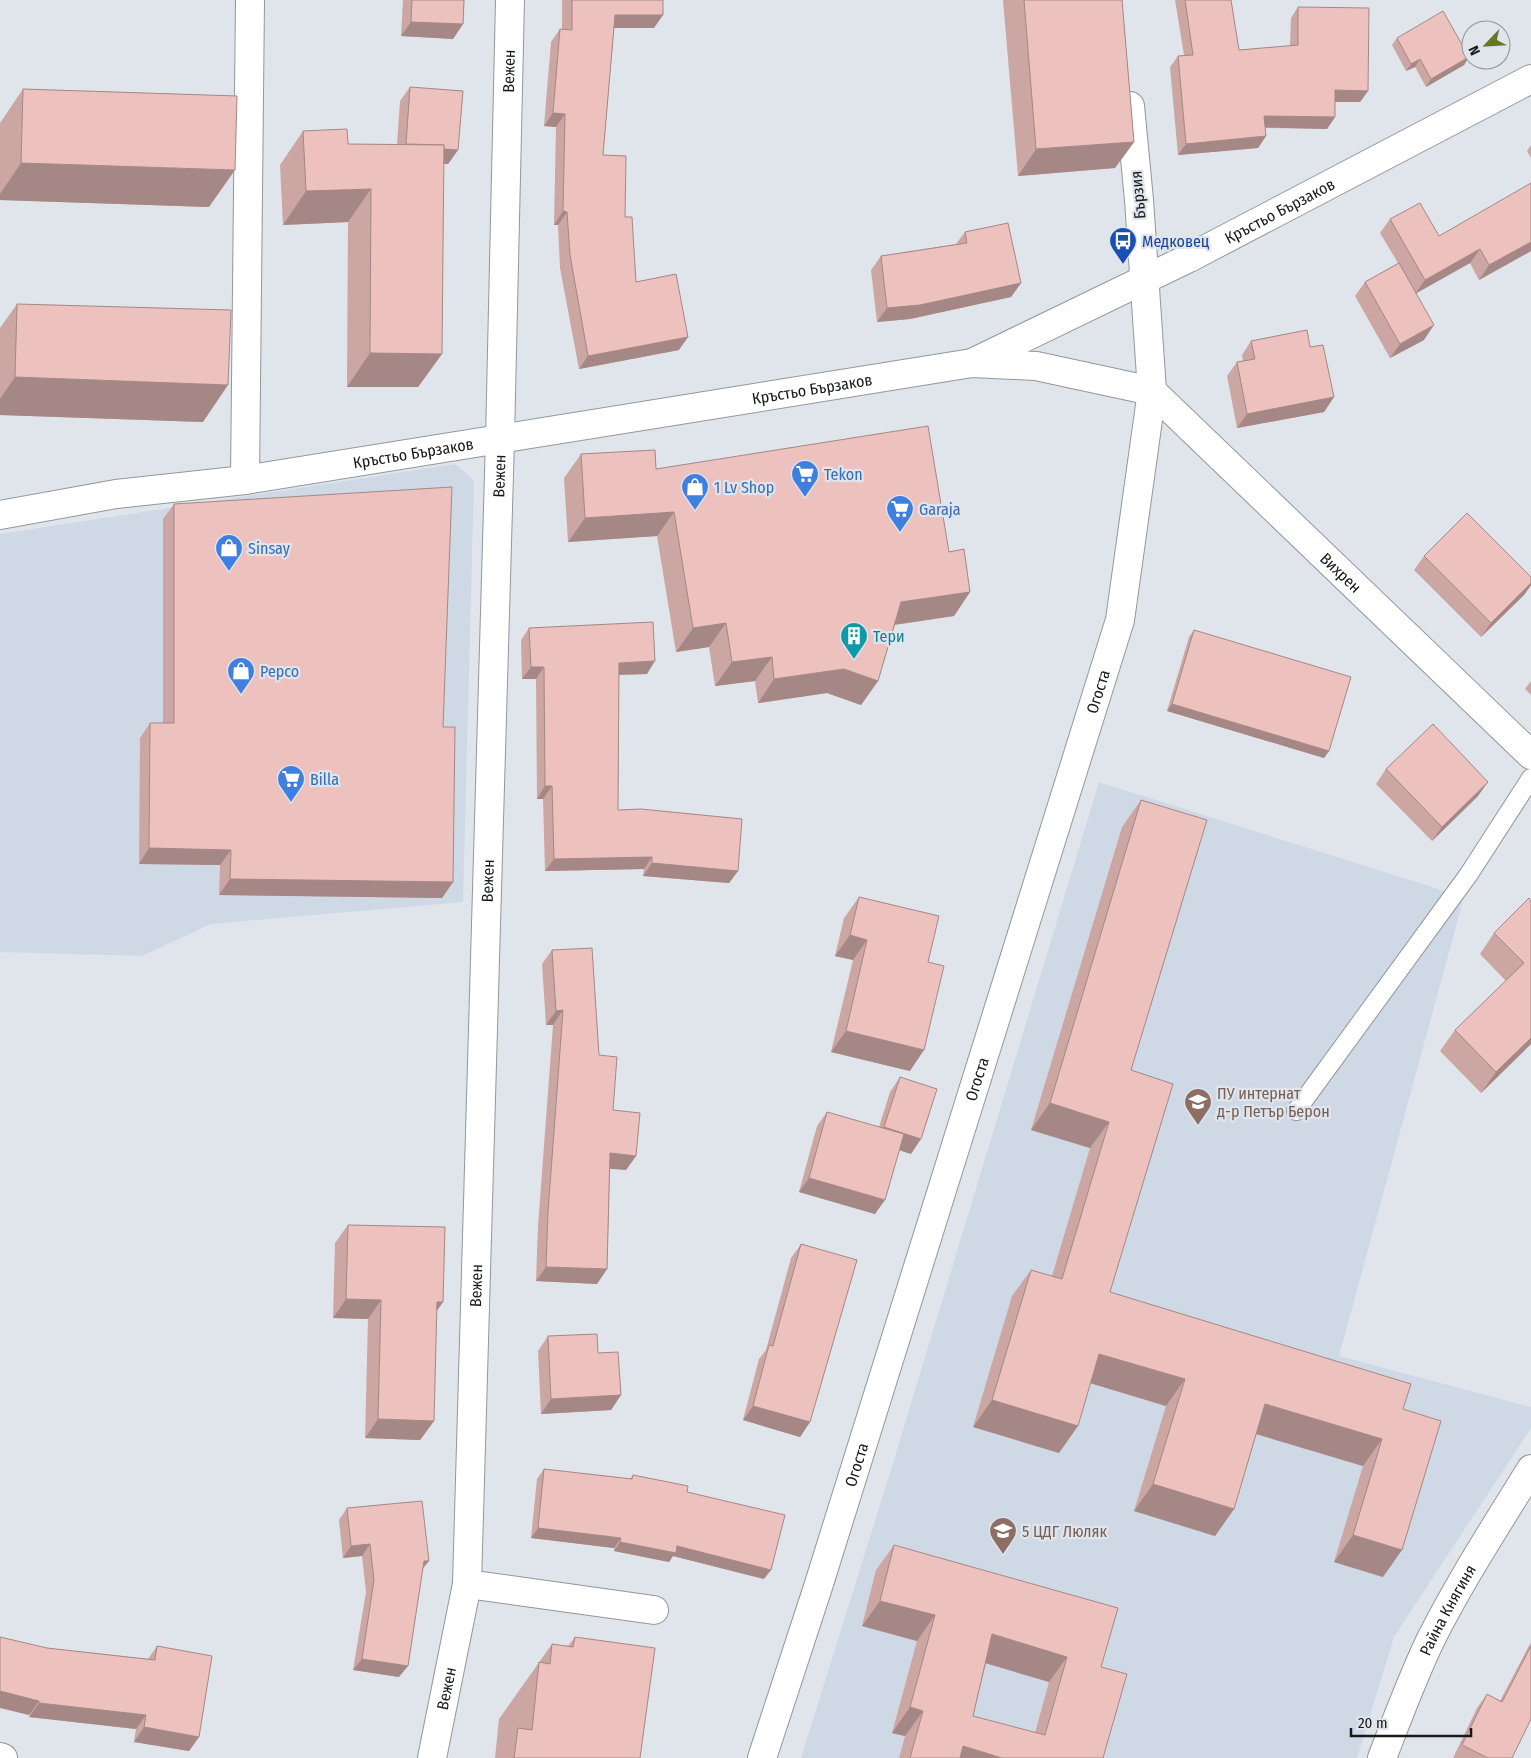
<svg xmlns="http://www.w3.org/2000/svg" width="1531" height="1758" viewBox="0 0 1531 1758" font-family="'Fira Sans Condensed',sans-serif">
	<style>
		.built { fill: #cfd9e6 }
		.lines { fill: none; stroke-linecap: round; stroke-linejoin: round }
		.service-casing { stroke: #92979d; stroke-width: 20 }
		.minor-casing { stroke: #92979d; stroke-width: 30 }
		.service { stroke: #fff; stroke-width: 18 }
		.minor { stroke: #fff; stroke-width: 28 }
		.wall { fill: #cba6a3; fill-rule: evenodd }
		.shaded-wall { fill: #a58785 }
		.building { fill: #ecc1be; stroke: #a58785; fill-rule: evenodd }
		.labels { text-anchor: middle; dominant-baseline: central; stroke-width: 4.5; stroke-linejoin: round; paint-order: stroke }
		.street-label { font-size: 16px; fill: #17191b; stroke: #e0e5ec }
		.transit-label { font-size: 16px; fill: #164399; stroke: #e0e5ec; text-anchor: start }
		.shop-label { font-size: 16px; fill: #366cbe; stroke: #e0e5ec; text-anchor: start }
		.culture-label { font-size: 16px; fill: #0d838f; stroke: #e0e5ec; text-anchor: start }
		.education-label { font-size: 16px; fill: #785e54; stroke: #e0e5ec; text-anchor: start }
	</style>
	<rect width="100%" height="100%" fill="#e0e5ec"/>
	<!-- built -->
	<g class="built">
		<polygon points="455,464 474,480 463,902 211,924 142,956 0,952 0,534"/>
		<polygon points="1099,782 1464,897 1339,1356 1531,1407 1531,1428 1394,1637 1357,1758 801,1758 890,1473"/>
	</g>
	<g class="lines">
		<defs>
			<polyline id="service" points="1296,1111 1469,874 1531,778"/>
			<g id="minor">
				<path id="s1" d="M974 362 1189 258 1531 79"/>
				<path id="s2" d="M1152 391 1531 755"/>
				<polyline points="245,480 250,0"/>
				<path id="s3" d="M0 515 116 494 245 480 972 363 1036 366 1152 391"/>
				<polyline points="467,1584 654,1610"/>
				<polyline points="0,1757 3,1758"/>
				<path id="s4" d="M432 1758 467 1584 500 439 510 0"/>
				<path id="s5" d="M762 1758 818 1587 1120 620 1152 391 1139 200 1130 106"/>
				<path id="s6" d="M1382 1758C1397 1719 1412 1679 1430 1641 1460 1581 1496 1526 1531 1469"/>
			</g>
		</defs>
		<!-- service casing -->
		<use href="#service" class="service-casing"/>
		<!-- minor casing -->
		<use href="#minor" class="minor-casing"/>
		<!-- service -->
		<use href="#service" class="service"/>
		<!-- minor -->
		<use href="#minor" class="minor"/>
	</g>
	<!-- wall -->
	<g class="wall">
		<polygon points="403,0 464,0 463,24 453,39 401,36"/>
		<polygon points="562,0 663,0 654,28 614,28 603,155 625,217 636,282 679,350 579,369 560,268 558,225 554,225 556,127 544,126 551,42 560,29 562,29"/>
		<polygon points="1003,0 1122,0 1134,142 1115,168 1018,176"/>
		<polygon points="1175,0 1231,0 1239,50 1290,46 1291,18 1298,7 1368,91 1360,102 1335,102 1335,117 1327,129 1265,128 1266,136 1258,148 1178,155 1170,67 1178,56 1184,55"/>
		<polygon points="1397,38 1469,57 1464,65 1426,87 1415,67 1406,71 1392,45"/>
		<polygon points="410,87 458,150 448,164 443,164 442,354 418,387 347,387 348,222 283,225 280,165 303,131 348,144 397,144 400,101"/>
		<polygon points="23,89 209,207 0,200 0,123"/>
		<polygon points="1531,145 1531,158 1527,151"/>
		<polygon points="1390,219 1439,236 1531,251 1479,280 1470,263 1416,293 1424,340 1390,358 1355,296 1365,282 1398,263 1380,233"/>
		<polygon points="965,232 1021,283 1011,297 910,319 877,322 871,270 881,256 956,244"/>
		<polygon points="17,304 203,422 0,415 0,328"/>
		<polygon points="1251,341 1310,347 1334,397 1324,412 1237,428 1227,376 1237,362 1243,361 1242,355"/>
		<polygon points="581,454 656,469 949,552 970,592 954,616 895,625 878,681 861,705 827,693 758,703 755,681 715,686 709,647 676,652 657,536 568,542 564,478"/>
		<polygon points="174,504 443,727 453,882 442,898 219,895 220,865 139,864 140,738 150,723 163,723 163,519"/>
		<polygon points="1424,556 1531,577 1531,585 1524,595 1481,637 1414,570"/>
		<polygon points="529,628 647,674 619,675 618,810 738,871 729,883 643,876 644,869 545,871 543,799 537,799 536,679 522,679 521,640"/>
		<polygon points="1194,630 1329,751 1324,758 1167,711 1189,637"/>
		<polygon points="1531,681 1531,695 1525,689"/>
		<polygon points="1386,769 1478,796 1432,841 1376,784"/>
		<polygon points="1141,800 1131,1070 1110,1292 1403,1409 1383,1577 1334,1562 1363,1466 1256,1434 1234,1509 1215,1536 1134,1511 1166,1406 1090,1383 1059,1453 973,1427 1012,1296 1031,1270 1052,1276 1090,1148 1031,1130 1122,827"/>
		<polygon points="859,897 928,962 910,1071 831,1052 853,960 835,956 844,918"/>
		<polygon points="1531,901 1531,1044 1481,1093 1440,1051 1455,1030 1506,981 1480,954 1494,933"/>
		<polygon points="552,950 599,1055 613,1110 636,1156 626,1170 610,1168 607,1269 597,1284 536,1281 538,1226 553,1025 546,1025 542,964"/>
		<polygon points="900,1077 911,1154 899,1150 875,1214 799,1192 817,1126 827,1112 879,1127 890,1092"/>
		<polygon points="348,1225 434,1421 420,1440 365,1438 368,1319 333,1318 335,1243"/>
		<polygon points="801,1244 810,1422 800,1437 743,1420 759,1359 766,1350 791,1258"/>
		<polygon points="548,1336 598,1353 621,1395 611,1410 541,1414 538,1351"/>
		<polygon points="544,1469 630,1479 633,1475 687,1492 764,1579 673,1556 669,1562 614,1551 614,1548 531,1538 537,1479"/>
		<polygon points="347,1508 422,1569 399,1677 353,1670 366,1592 362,1556 343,1558 339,1520"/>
		<path d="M894 1545 1101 1667 1103 1758H899L905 1736 892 1733 917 1641 862 1626 876 1570ZM986 1663 1049 1682 1035 1733 973 1716Z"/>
		<polygon points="575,1637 640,1758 495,1758 499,1719 552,1644 568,1646"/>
		<polygon points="1531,1642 1531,1719 1512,1758 1453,1758 1477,1708 1487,1694 1500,1701"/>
		<polygon points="157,1646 199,1737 189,1751 134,1742 136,1729 29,1717 47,1648 148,1659"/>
	</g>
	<!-- shaded-wall -->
	<g class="shaded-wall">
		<polygon points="615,15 663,15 654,28 606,28"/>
		<polygon points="411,22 463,24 453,39 401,36"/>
		<polygon points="1469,57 1464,65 1426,87 1431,79"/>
		<polygon points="1420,59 1415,67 1406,71 1411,64"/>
		<polygon points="1335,90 1368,91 1360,102 1327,102"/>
		<polygon points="553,113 565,114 556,127 544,126"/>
		<polygon points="1264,116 1335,117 1327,129 1256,127"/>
		<polygon points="1266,136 1258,148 1178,155 1186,144"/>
		<polygon points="1134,142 1115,168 1018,176 1036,149"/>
		<polygon points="406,146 458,150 448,164 396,160"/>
		<polygon points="21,163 235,170 209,207 0,200 0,194"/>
		<polygon points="371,189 348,222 283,225 306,191"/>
		<polygon points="563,211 567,212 558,225 554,225"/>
		<polygon points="1531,242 1531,251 1479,280 1489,265"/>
		<polygon points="1480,249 1470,263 1415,294 1425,280"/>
		<polygon points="1021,283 1011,297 910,319 877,322 887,308"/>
		<polygon points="1434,325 1424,340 1390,358 1400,344"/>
		<polygon points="688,337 679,350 579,369 588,356"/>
		<polygon points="370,353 442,354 418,387 347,387"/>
		<polygon points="15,377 228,385 203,422 0,415 0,399"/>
		<polygon points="1334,397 1324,412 1237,428 1247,414"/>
		<polygon points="674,512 657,536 568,542 585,518"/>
		<polygon points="1531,583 1531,585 1524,595 1481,637 1491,623"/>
		<polygon points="970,592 954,616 885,626 901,602"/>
		<polygon points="726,623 709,647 676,652 693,628"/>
		<polygon points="772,657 755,681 715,686 732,662"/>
		<polygon points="655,661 647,674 610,675 619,663"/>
		<polygon points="531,667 544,667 536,679 522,679"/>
		<polygon points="844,669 878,681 861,705 827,693 758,703 774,679"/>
		<polygon points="1172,704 1329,751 1324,758 1167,711"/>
		<polygon points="1488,782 1478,796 1432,841 1442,827"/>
		<polygon points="545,786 552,786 543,799 537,799"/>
		<polygon points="149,848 231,850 220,865 139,864"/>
		<polygon points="652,857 644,869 545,871 554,859"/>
		<polygon points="652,863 738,871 729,883 643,876"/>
		<polygon points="230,879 453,882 442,898 219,895"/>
		<polygon points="850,935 867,940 853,960 835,956"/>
		<polygon points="563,1010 553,1025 546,1025 556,1011"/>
		<polygon points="846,1031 924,1050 910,1071 831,1052"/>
		<polygon points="1531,1038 1531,1044 1481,1093 1496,1072"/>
		<polygon points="1050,1103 1109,1122 1090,1148 1031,1130"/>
		<polygon points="884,1127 921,1139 911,1154 874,1142"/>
		<polygon points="610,1153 636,1156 626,1170 600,1168"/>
		<polygon points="809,1178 885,1200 875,1214 799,1192"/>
		<polygon points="546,1267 607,1269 597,1284 536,1281"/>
		<polygon points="346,1299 381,1300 368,1319 333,1318"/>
		<polygon points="437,1302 443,1302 430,1321"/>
		<polygon points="1099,1354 1185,1379 1166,1406 1080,1380"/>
		<polygon points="621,1395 611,1410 541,1414 551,1399"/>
		<polygon points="992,1400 1078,1426 1059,1453 973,1427"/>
		<polygon points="1265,1404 1382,1439 1363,1466 1246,1431"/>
		<polygon points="753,1406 810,1422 800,1437 743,1420"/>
		<polygon points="378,1419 434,1421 420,1440 365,1438"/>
		<polygon points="1153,1484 1234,1509 1215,1536 1134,1511"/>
		<polygon points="538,1528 621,1538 614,1548 531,1538"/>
		<polygon points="1353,1535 1402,1550 1383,1577 1334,1562"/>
		<polygon points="620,1542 677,1546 771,1570 764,1579 673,1556 669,1562 614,1551"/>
		<polygon points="370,1544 362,1556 343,1558 351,1546"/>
		<polygon points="424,1561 429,1561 420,1572"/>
		<polygon points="880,1601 935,1615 917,1641 862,1626"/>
		<polygon points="992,1634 1067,1657 1049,1682 975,1660"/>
		<polygon points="362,1659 408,1666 399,1677 353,1670"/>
		<polygon points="0,1691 39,1701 29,1715 0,1708"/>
		<polygon points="39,1703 146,1715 136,1729 29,1717"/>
		<polygon points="910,1707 923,1711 905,1736 892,1733"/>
		<polygon points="144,1727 199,1737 189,1751 134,1742"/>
		<polygon points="963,1746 1002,1758 955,1758"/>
	</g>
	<!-- building -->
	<g class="building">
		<polygon points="412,0 464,0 463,24 411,22"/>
		<polygon points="572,0 663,0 663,15 615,15 603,155 626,156 625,217 632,217 636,282 676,274 688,337 588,356 570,255 567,212 563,211 565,114 553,113 560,29 572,30"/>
		<polygon points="1024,0 1122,0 1134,142 1036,149"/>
		<polygon points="1185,0 1231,0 1239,50 1298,45 1298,7 1369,8 1368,91 1335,90 1335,117 1264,116 1266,136 1186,144 1178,56 1193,55"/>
		<polygon points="1443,11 1469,57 1431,79 1420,59 1411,64 1397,38"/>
		<polygon points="410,87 463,91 458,150 444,149 444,145 406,144"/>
		<polygon points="23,89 237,96 235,170 21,163"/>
		<polygon points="347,129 348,144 444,145 442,354 370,353 371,189 306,191 303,131"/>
		<polygon points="1531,183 1531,242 1489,265 1480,249 1425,280 1390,219 1420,203 1439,236"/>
		<polygon points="1008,223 1021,283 920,305 887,308 881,256 967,243 965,232"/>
		<polygon points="1399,263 1434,325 1400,344 1365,282"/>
		<polygon points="17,304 231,310 228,385 15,377"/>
		<polygon points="1307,330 1310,347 1323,345 1334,397 1247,414 1237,362 1255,359 1251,341"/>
		<polygon points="928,426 949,552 964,549 970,592 901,602 878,681 844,669 774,679 772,657 732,662 726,623 693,628 674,512 585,518 581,454 655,450 656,469"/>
		<polygon points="452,487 443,727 455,727 453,882 230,879 231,850 149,848 150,723 174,723 174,504"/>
		<polygon points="1467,513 1531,577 1531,583 1491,623 1424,556"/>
		<polygon points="653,622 655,661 619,663 618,810 641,809 742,819 738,871 652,863 652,857 554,859 552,786 545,786 544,667 531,667 529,628"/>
		<polygon points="1194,630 1351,677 1329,751 1172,704"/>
		<polygon points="1433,724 1488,782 1442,827 1386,769"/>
		<polygon points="1141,800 1207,820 1131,1070 1173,1084 1110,1292 1411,1384 1403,1409 1441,1421 1402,1550 1353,1535 1382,1439 1265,1404 1234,1509 1153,1484 1185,1379 1099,1354 1078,1426 992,1400 1031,1270 1062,1279 1109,1122 1050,1103"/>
		<polygon points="859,897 939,916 928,962 944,966 924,1050 846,1031 867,940 850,935"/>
		<polygon points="1529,898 1531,901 1531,1038 1496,1072 1455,1030 1524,963 1494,933"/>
		<polygon points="592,948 599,1055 617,1057 613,1110 640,1113 636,1156 610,1153 607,1269 546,1267 548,1212 563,1010 556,1011 552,950"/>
		<polygon points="900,1077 937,1089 921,1139 884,1127"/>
		<polygon points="827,1112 904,1134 885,1200 809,1178"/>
		<polygon points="348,1225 445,1227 443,1302 437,1302 434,1421 378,1419 381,1300 346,1299"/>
		<polygon points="801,1244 857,1260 810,1422 753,1406 769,1345 773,1346"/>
		<polygon points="597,1334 598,1353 618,1352 621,1395 551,1399 548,1336"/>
		<polygon points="544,1469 632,1479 633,1475 688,1486 687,1492 785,1515 771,1570 677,1546 676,1553 620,1542 621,1538 538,1528"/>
		<polygon points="422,1501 429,1561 424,1561 408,1666 362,1659 374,1580 370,1544 351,1546 347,1508"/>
		<path d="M894 1545 1118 1608 1101 1667 1127 1674 1103 1758H1002L963 1746 960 1758H910L923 1711 910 1707 935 1615 880 1601ZM992 1634 1067 1657 1045 1735 973 1716Z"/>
		<polygon points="0,1637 47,1648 155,1660 157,1646 212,1656 199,1737 144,1727 146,1715 39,1703 39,1701 0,1691"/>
		<polygon points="575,1637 655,1648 640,1758 514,1758 518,1728 532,1730 539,1662 550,1664 552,1644 573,1647"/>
		<polygon points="1531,1646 1531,1719 1512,1758 1488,1758 1462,1745 1487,1694 1502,1702"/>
	</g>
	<!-- icons -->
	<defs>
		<symbol id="bus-pin" viewBox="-11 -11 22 30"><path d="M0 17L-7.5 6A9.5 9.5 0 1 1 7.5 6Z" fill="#1a4fb4" stroke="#e0e5ec"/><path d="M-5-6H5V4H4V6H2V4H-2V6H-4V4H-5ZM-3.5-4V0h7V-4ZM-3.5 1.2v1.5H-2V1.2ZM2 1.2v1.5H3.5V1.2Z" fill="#fff"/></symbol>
		<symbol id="supermarket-pin" viewBox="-11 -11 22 30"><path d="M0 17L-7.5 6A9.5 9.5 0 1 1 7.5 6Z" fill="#3f7fe0" stroke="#e0e5ec"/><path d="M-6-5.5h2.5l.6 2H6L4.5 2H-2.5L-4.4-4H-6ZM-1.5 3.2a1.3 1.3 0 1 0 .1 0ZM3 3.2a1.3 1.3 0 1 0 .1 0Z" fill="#fff"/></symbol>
		<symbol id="shop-pin" viewBox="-11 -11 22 30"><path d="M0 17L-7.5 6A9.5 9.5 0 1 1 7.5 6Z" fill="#3f7fe0" stroke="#e0e5ec"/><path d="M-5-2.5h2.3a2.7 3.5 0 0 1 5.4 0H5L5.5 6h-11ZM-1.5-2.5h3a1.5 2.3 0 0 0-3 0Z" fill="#fff"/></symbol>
		<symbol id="building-pin" viewBox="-11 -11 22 30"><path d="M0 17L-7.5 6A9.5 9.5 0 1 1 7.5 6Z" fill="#0f9aa8" stroke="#e0e5ec"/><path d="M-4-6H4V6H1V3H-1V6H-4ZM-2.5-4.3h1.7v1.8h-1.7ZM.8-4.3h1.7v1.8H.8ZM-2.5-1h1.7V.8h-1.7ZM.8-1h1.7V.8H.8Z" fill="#fff"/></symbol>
		<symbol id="school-pin" viewBox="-11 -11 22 30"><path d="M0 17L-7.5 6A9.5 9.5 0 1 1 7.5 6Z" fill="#8d6e63" stroke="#e0e5ec"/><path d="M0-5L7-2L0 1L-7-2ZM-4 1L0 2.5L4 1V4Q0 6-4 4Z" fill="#fff"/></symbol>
	</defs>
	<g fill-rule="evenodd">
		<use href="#bus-pin" x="1107" y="225" width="32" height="43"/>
		<use href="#supermarket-pin" x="789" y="458" width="32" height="43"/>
		<use href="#shop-pin" x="679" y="471" width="32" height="43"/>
		<use href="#supermarket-pin" x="884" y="493" width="32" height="43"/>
		<use href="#shop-pin" x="213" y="532" width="32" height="43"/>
		<use href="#building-pin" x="838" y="620" width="32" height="43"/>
		<use href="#shop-pin" x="225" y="655" width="32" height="43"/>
		<use href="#supermarket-pin" x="275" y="763" width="32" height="43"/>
		<use href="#school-pin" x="1182" y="1086" width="32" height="43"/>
		<use href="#school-pin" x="987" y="1515" width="32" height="43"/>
	</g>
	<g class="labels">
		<!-- street labels -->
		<g class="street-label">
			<text stroke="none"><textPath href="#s4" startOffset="1691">Вежен</textPath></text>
			<text transform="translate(1138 195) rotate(-95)">Бързия</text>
			<text stroke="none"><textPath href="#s1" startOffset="341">Кръстьо Бързаков</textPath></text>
			<text stroke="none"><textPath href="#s3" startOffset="822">Кръстьо Бързаков</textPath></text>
			<text stroke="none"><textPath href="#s3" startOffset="418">Кръстьо Бързаков</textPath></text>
			<text stroke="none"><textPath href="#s4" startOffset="1286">Вежен</textPath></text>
			<text stroke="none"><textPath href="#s2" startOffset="262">Вихрен</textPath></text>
			<text stroke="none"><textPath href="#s5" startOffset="1118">Огоста</textPath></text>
			<text stroke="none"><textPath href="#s4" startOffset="881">Вежен</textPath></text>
			<text stroke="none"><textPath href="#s5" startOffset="712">Огоста</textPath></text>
			<text stroke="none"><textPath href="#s4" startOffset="476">Вежен</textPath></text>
			<text stroke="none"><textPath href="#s5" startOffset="308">Огоста</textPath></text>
			<text stroke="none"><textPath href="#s6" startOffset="162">Райна Княгиня</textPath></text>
			<text stroke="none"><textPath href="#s4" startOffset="71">Вежен</textPath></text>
		</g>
		<!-- transit labels -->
		<g class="transit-label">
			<text x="1142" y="241">Медковец</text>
		</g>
		<!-- shop labels -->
		<g class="shop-label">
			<text x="824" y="474">Tekon</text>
			<text x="714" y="487">1 Lv Shop</text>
			<text x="919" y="509">Garaja</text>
			<text x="248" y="548">Sinsay</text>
			<text x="260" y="671">Pepco</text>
			<text x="310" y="779">Billa</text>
		</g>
		<!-- culture labels -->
		<g class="culture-label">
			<text x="873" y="636">Тери</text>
		</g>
		<!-- education labels -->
		<g class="education-label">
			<text x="1217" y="1093">ПУ интернат<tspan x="1217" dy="18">д-р Петър Берон</tspan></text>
			<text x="1022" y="1531">5 ЦДГ Люляк</text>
		</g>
	</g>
	<!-- north arrow -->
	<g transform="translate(1486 45) rotate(245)"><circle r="24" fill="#e0e5ec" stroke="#909398"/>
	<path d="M0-4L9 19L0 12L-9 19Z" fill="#667725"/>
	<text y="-8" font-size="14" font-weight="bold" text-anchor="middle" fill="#17191b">N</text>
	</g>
	<!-- scale -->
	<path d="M1351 1728v8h120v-8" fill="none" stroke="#17191b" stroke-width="2.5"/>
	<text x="1358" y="1728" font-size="15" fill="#17191b" stroke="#e0e5ec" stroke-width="4" paint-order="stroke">20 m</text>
</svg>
